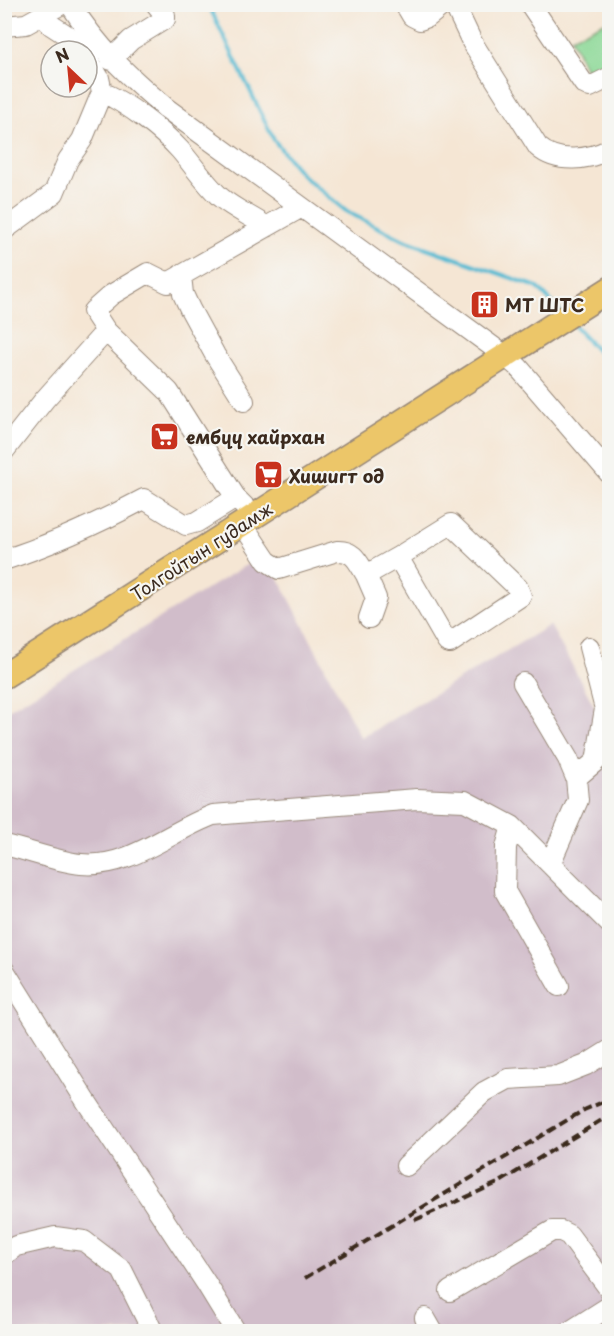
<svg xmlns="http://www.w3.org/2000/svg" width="614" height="1336" font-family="'Playpen Sans',sans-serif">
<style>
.industrial{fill:#d1bdca}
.green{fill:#8bd896;stroke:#63815a;stroke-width:1.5}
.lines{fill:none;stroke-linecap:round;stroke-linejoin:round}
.stream{stroke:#55bbd3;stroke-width:4}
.minor-casing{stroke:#988879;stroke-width:22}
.major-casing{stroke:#988879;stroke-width:27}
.minor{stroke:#fff;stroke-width:20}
.major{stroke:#ecc669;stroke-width:24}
.rail{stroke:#3b2a1e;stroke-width:4;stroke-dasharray:9 4.5;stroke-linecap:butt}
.labels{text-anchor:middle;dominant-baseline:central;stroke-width:4.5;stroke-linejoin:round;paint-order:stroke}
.poi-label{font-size:18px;font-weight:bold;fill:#3b2a1e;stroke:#f6f6f2;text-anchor:start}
.street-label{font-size:18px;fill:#3b2a1e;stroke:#f6f6f2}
</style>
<rect width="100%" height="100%" fill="#f6f6f2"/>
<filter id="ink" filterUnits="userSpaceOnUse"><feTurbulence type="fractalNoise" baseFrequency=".0167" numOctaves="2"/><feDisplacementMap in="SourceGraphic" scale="12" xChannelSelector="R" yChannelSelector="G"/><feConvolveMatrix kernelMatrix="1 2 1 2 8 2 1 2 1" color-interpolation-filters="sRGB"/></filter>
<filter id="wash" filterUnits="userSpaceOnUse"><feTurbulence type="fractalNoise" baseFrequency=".008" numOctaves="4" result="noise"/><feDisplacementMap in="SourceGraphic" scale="24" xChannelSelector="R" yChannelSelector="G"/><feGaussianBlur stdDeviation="1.35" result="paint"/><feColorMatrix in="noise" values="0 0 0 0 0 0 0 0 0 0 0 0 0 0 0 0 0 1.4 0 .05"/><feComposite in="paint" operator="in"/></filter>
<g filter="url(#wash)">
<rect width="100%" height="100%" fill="#f5e6d4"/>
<path class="industrial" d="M266,553l95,185 189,-113 59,108v598l-604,1v-620z"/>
<path class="green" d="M609,20v51l-18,9 -20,-42z"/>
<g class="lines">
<path class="stream" d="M208,4l66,136 26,33 47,39 57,28 133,47 23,24
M571,323l39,41"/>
</g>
</g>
<g filter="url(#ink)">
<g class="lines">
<defs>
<path id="minor" d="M70,4c28,44 57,71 96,104l338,247 14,12 92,107
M405,4l7,12 8,4 8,-3 16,-13
M454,4l18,38 66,105c19,17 51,13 72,2
M530,4l54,80 6,3 20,-10
M42,15l9,10 17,11 14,15
M4,26l22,-2 36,-20
M111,60l20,-20 34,-21v-4l-9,-11
M102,92c25,11 60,38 78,58 13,15 25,33 40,47 14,12 31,19 47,30
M4,230l50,-37 14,-33 14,-20 20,-48 -3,-14 -12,-20
M181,275l2,19 7,15 25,46 29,46
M4,451l41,-52 61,-68
M255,517l-19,-19 -67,-106 -63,-61 -13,-20 18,-16 37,-22 20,10 132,-75
M243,525l24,36 12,8 58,-18c17,-1 21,11 29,24l32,-18 49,85 3,1 71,-47 -3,-8 -67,-64 -53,33
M4,560c49,-16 95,-37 140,-61l42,26 11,-3 39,-24
M366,575l10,23 -7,20
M523,683l45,76 8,19 2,22 -28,64
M576,778l20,-17 9,-52 -16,-62
M512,826l-6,21 -1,44 54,95
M4,845c23,5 55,17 77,19 48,5 89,-33 132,-49l204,-16 48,2 47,25 98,98
M4,970l82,131 120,182 30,49
M406,1166l78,-74 24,-13 50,-3 28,-11 24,-15
M4,1255l12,-9 39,-9 29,4 38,29 31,62
M450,1291l102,-60h9l8,4 41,55
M425,1318l8,14
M569,1332l41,-26"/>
<path id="major" d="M4,676l606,-387"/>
</defs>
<use href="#minor" class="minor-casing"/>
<use href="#major" class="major-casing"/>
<use href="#minor" class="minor"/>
<use href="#major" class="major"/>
<path class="rail" d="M415,1220l85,-38 110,-67
M305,1278l279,-168 26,-11"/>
</g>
</g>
<defs>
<symbol id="building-square" viewBox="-11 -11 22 22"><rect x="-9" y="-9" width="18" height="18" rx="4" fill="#c8321e" stroke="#f6f6f2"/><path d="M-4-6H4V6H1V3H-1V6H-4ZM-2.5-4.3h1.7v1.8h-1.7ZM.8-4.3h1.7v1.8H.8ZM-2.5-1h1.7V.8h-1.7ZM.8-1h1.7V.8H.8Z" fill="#fff"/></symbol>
<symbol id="supermarket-square" viewBox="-11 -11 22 22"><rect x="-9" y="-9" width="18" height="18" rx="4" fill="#c8321e" stroke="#f6f6f2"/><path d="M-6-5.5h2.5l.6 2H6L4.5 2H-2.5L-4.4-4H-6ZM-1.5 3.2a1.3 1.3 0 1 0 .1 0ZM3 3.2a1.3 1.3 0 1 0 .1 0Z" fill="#fff"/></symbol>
</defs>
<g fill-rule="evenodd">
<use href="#building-square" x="468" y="288" width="33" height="33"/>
<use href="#supermarket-square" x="148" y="420" width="33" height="33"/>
<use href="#supermarket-square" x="252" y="458" width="33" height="33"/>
</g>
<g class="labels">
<g class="poi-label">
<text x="505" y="304">MТ ШТС</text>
<text x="186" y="436">ембүү хайрхан</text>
<text x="289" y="475">Хишигт од</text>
</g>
<g class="street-label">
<text transform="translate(201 551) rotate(-33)">Толгойтын гудамж</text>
</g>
</g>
<rect width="614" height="1336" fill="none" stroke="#f6f6f2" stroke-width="24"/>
<g transform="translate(69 69) rotate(334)"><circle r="28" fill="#f6f6f2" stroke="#aba49d" stroke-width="1.5"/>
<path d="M0-4.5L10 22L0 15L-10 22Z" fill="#c8321e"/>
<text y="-9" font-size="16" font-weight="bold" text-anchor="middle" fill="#3b2a1e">N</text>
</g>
</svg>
